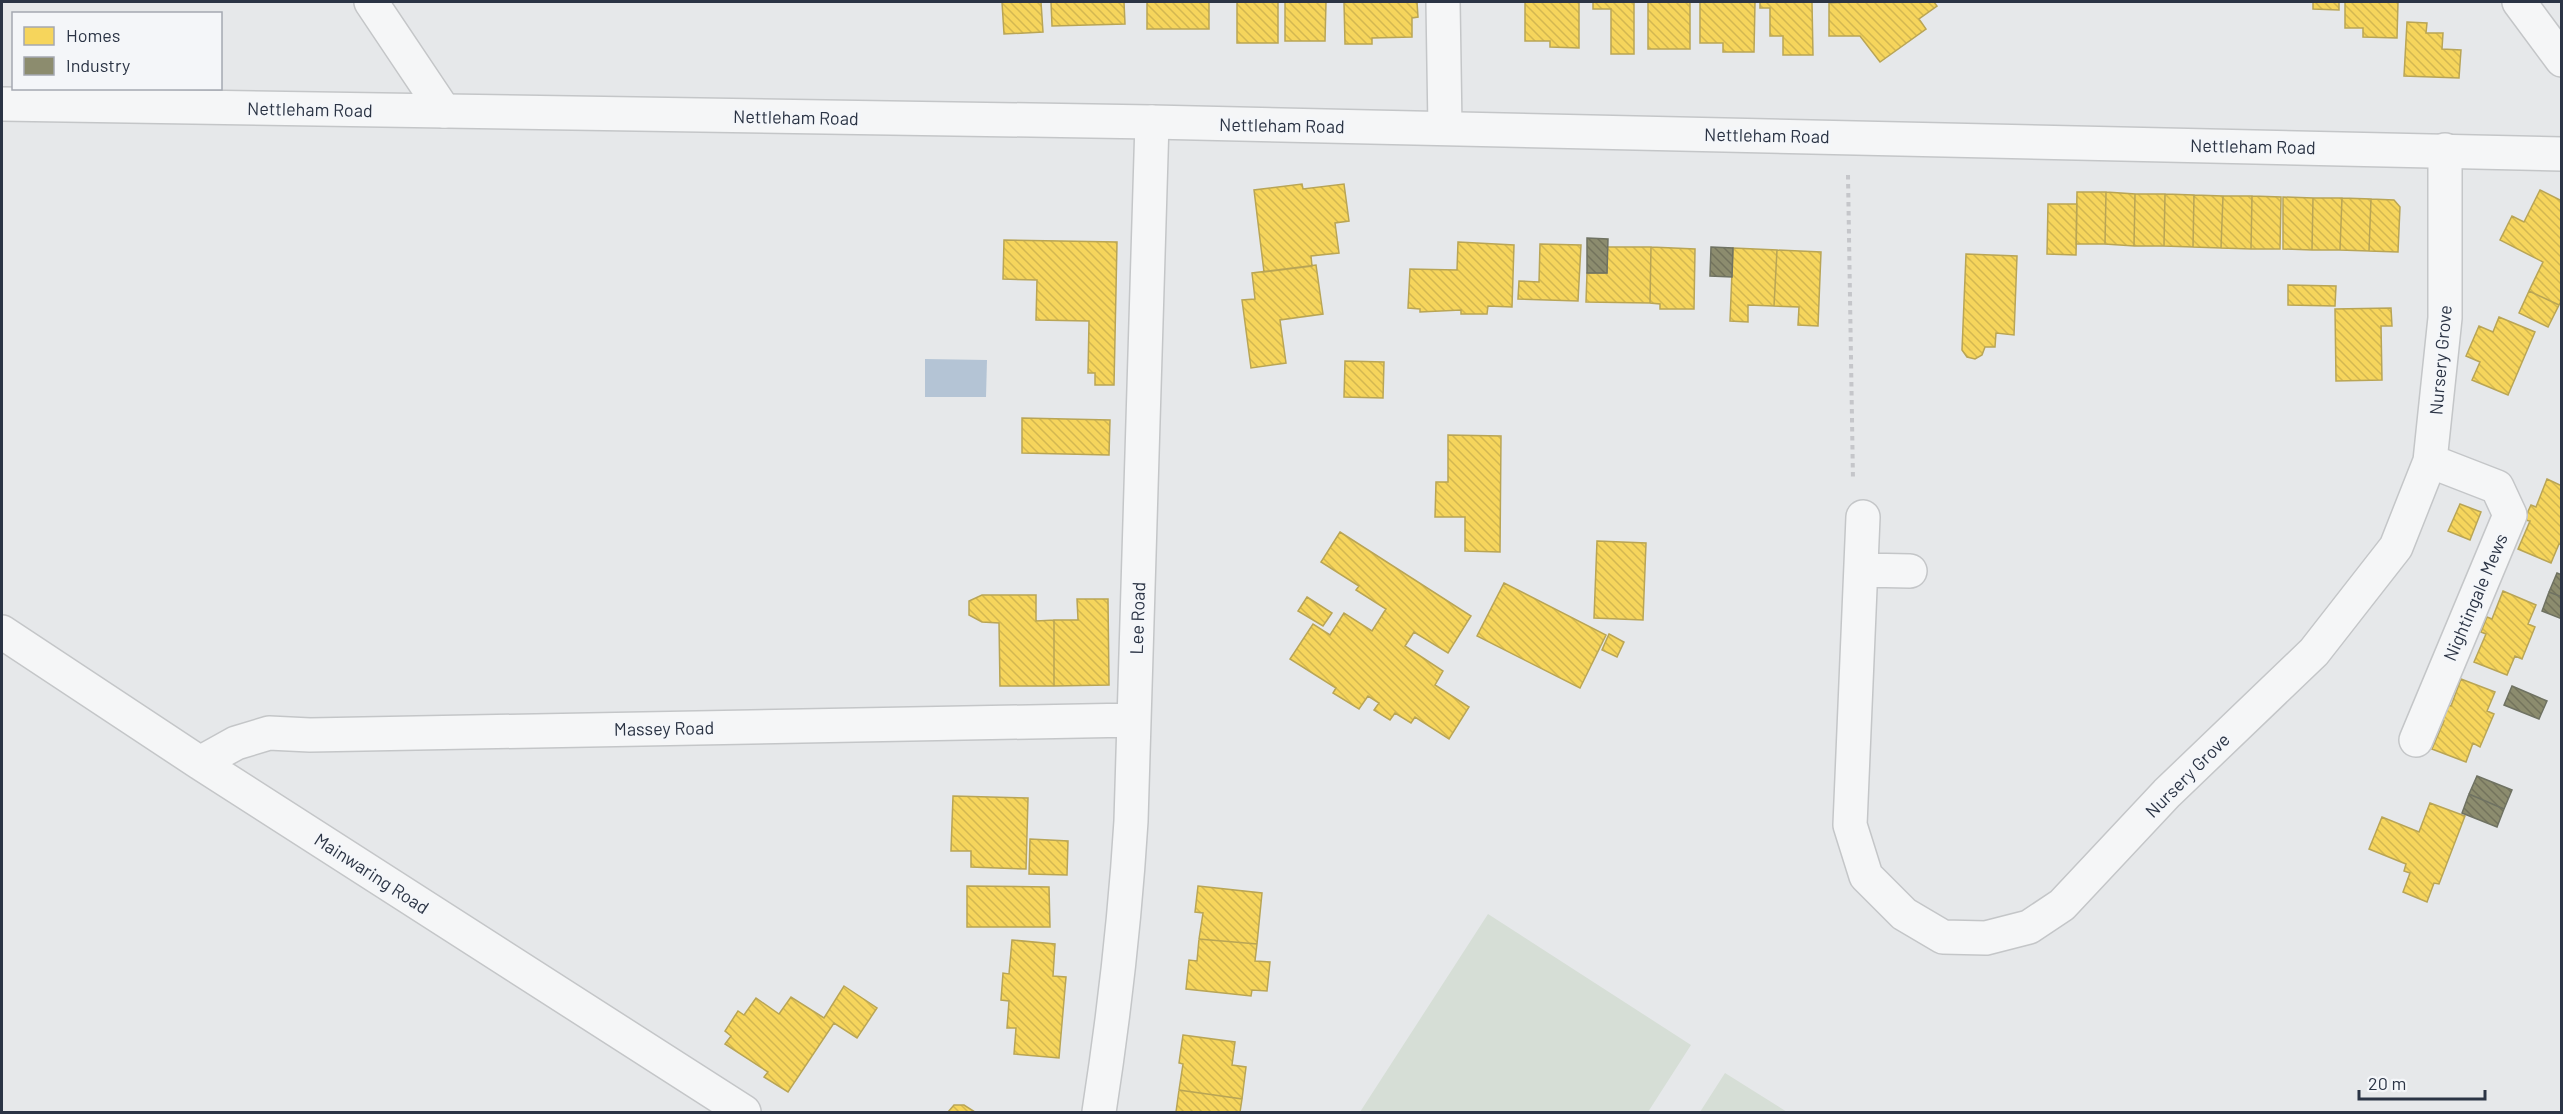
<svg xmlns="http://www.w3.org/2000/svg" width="2563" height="1114" font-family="Barlow,sans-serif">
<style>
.green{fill:#d6ded6}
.water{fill:#b4c4d5}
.homes{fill:url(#homes-back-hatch);stroke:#b9a555;stroke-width:1.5}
.industry{fill:url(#industry-back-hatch);stroke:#6f7262;stroke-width:1.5}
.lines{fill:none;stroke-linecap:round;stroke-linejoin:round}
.minor-casing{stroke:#c4c6c8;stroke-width:36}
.tertiary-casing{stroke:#c4c6c8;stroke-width:36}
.path{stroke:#c5c6ca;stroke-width:4;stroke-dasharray:4.5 4.5;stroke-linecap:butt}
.minor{stroke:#f5f6f7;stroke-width:33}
.tertiary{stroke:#f5f6f7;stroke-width:33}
.labels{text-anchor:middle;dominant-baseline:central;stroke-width:6;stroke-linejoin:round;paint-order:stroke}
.street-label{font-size:18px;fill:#2b3445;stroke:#f4f6f9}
</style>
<defs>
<pattern id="homes-back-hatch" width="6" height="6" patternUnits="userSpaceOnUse" patternTransform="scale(1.5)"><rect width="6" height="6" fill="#f6d55c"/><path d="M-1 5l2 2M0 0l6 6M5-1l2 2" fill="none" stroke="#d3b751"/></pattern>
<pattern id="industry-back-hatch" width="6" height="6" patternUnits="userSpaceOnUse" patternTransform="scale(1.5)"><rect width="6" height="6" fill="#8c8c6e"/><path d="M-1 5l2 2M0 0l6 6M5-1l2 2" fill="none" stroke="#73735c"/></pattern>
</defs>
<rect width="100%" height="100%" fill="#e6e8ea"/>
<path class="green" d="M1488,914l203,131 -43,67h-288z
M1725,1073l62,39h-87z"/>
<path class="water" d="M925,359l62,1 -1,37h-61z"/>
<path class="homes" d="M1002,2h39l2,30 -39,2z
M1051,2h73l1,22 -73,2z
M1147,2h62v27h-62z
M1237,2h41v41h-41z
M1285,2h41l-1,39h-40z
M1344,2h73l1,15 -6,1v19l-40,1v6h-27z
M1525,2h54v46l-29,-1v-6h-25z
M1593,2h41v52h-23v-45h-18z
M1648,2h42v47h-42z
M1700,2h55l-1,50h-31v-9h-23z
M1760,2h52l1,53h-30v-19h-13v-28h-10z
M1847,2h87l3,4 -18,13 7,10 -46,33 -20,-26h-31v-33z
M2313,2h26v8l-26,-1z
M2345,2h53l-1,36 -34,-1v-9h-18z
M2407,22l20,1 -1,10h17l-1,16 19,1 -2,28 -55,-2z
M1302,184l1,5 41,-5 5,37 -14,2 4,30 -28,3 1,10 -48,6 -10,-82z
M2540,190l22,11v99l-3,5 -30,-14 14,-29 -43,-22 12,-24 12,6z
M2077,192h29l-1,52h-29z
M2106,192l29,2 -1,52 -29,-2z
M2135,194h30l-1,52h-30z
M2165,194l29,1 -1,52 -29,-1z
M2194,195l29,1 -2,52 -28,-1z
M2223,196h29l-1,53 -30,-1z
M2252,196l29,1 -1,52h-29z
M2283,197l30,1 -1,52 -29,-1z
M2313,198h29l-2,52h-28z
M2342,198l29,1 -2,52 -29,-1z
M2371,199l23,1 6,7 -2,45 -29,-1z
M2048,204h29l-1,51 -29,-1z
M1004,240l113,2 -3,143h-19v-12h-7l1,-52 -53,-1 1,-40 -34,-1z
M1458,242l56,3 -2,62 -24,-1 -1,8h-26v-4l-41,2v-3l-12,-1 2,-39 47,1z
M1540,244l41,1 -3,56 -60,-2 1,-18 20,1z
M1607,247h44l-1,56 -64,-1 1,-29h20z
M1651,247l44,2 -1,60h-34v-5l-10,-1z
M1733,248l44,2 -3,56 -26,-1v17l-18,-1z
M1777,250l44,2 -3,74 -20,-1 1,-18 -25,-1z
M1966,254l51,2 -3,79 -18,-2 -1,14h-10l-3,8 -7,4 -8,-2 -5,-7z
M1316,265l7,49 -43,6 6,43 -35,5 -9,-68 13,-1 -3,-26z
M2288,285l48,1 -1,20 -47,-1z
M2529,291l30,14 -11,22 -29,-14z
M2391,308l1,18h-11l1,54 -46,1 -1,-72z
M2499,317l36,15 -27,63 -36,-15 8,-18 -14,-6 13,-30 14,6z
M1345,361l39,1 -1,36 -39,-1z
M1022,418l88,2 -1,35 -87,-2z
M1448,435l53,1 -1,116 -35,-1v-34h-30l1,-35h12z
M2547,479l15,7v59l-3,-1 -8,19 -33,-14 12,-28 -6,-1 7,-15 5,2z
M2460,504l21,8 -11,28 -22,-9z
M1340,532l131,84 -23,37 -34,-21 -9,14 38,25 -8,14 34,22 -20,32 -34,-22 -4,6 -16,-10 -5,7 -16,-10 5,-7 -11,-7 -9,13 -26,-16 3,-5 -46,-29 23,-35 17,11 14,-22 28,18 14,-22 -30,-19 3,-4 -38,-24z
M1597,541l49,2 -3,77 -49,-2z
M1504,583l102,52 -26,53 -103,-52z
M2503,591l33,14 -8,19 7,3 -13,32 -7,-3 -8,19 -33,-13 12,-28 -5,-2 6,-15 5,2z
M982,595h54v26l18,-1v66h-54l-1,-63 -17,-1 -13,-7v-14z
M1307,597l25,16 -9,13 -25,-15z
M1077,599h31l1,86 -55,1v-66h24z
M1609,634l15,8 -7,15 -15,-7z
M2461,679l34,13 -8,19 7,3 -14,33 -7,-4 -7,19 -34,-13 12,-28 -5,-2 6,-15 6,2z
M953,796l75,2 -2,71 -55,-2v-16h-20z
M2430,803l35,13 -26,68 -5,-1 -7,19 -24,-10 7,-19 -6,-2 2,-7 -37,-15 13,-32 37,15z
M1030,839l38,2 -1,34 -38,-1z
M967,886l82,1 1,40h-83z
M1198,886l64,7 -5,51 -58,-5 4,-26 -8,-1z
M1199,939l58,5 -2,17 15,1 -3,29 -15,-1 -1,6 -65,-7 3,-29 8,1z
M1012,940l43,4 -2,32 13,1 -7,81 -45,-4 2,-26h-9l2,-27 -8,-1 2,-27 6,1z
M844,986l33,22 -20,30 -23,-15 -46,69 -24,-15 4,-5 -43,-28 6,-8 -6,-5 13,-20 6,4 12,-17 23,16 12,-17 33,21z
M1183,1035l52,7 -3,23 14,2 -4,32 -63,-9 4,-26 -4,-1z
M1179,1090l63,9 -2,13h-64z
M954,1105h10l11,7h-27z"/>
<path class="industry" d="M1587,238l21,1 -1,34h-20z
M1711,247l22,1 -1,29 -22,-1z
M2557,573l5,2v22l-13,-5z
M2549,592l13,5v22l-20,-8z
M2512,686l35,15 -8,18 -35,-14z
M2477,776l35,14 -8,19 -35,-15z
M2469,794l35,15 -7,18 -35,-14z"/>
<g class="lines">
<defs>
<path id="minor" d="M371,2l73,109
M1443,2l2,126
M2519,2l43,58
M1863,517l-13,308 16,51 38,38 39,23 43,1 43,-11 33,-22 105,-112 147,-141 82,-105 34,-86 15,-143v-168
M1862,570l48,1
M2,632l198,131 544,349
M2416,740l94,-225 -13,-28 -67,-26
M200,763l36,-20 33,-10 41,2 824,-15
M1099,1112c15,-97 26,-193 32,-291l21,-699"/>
<path id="tertiary" d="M2,104l1150,18 1410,32"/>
</defs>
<use href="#minor" class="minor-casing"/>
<use href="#tertiary" class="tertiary-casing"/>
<path class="path" d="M1848,175l5,305"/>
<use href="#minor" class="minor"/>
<use href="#tertiary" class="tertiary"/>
</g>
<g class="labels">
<g class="street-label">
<text transform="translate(310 109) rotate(1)">Nettleham Road</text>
<text transform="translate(796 117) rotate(1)">Nettleham Road</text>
<text transform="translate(1282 125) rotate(1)">Nettleham Road</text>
<text transform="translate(1767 135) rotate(1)">Nettleham Road</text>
<text transform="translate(2253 146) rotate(1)">Nettleham Road</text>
<text transform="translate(2440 360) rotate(-85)">Nursery Grove</text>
<text transform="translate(2475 597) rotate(-67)">Nightingale Mews</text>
<text transform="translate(1137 618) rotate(-88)">Lee Road</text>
<text transform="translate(664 728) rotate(-1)">Massey Road</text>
<text transform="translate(2187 775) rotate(-45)">Nursery Grove</text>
<text transform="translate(372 873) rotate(33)">Mainwaring Road</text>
</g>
</g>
<rect width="2563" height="1114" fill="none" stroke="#2b3445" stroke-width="6"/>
<rect x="12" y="12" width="210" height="78" fill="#f4f6f9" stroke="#a4a8b1" stroke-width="1.5"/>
<rect x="24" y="27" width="30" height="18" fill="#f6d55c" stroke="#a4a8b1" stroke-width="1.5"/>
<text x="66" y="42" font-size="18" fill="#2b3445">Homes</text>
<rect x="24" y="57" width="30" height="18" fill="#8c8c6e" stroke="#a4a8b1" stroke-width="1.5"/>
<text x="66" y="72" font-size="18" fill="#2b3445">Industry</text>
<path d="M2359 1090v9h126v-9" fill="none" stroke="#2b3445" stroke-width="3"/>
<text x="2368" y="1090" font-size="18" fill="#2b3445" stroke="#f4f6f9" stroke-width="4.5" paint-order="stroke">20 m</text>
</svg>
